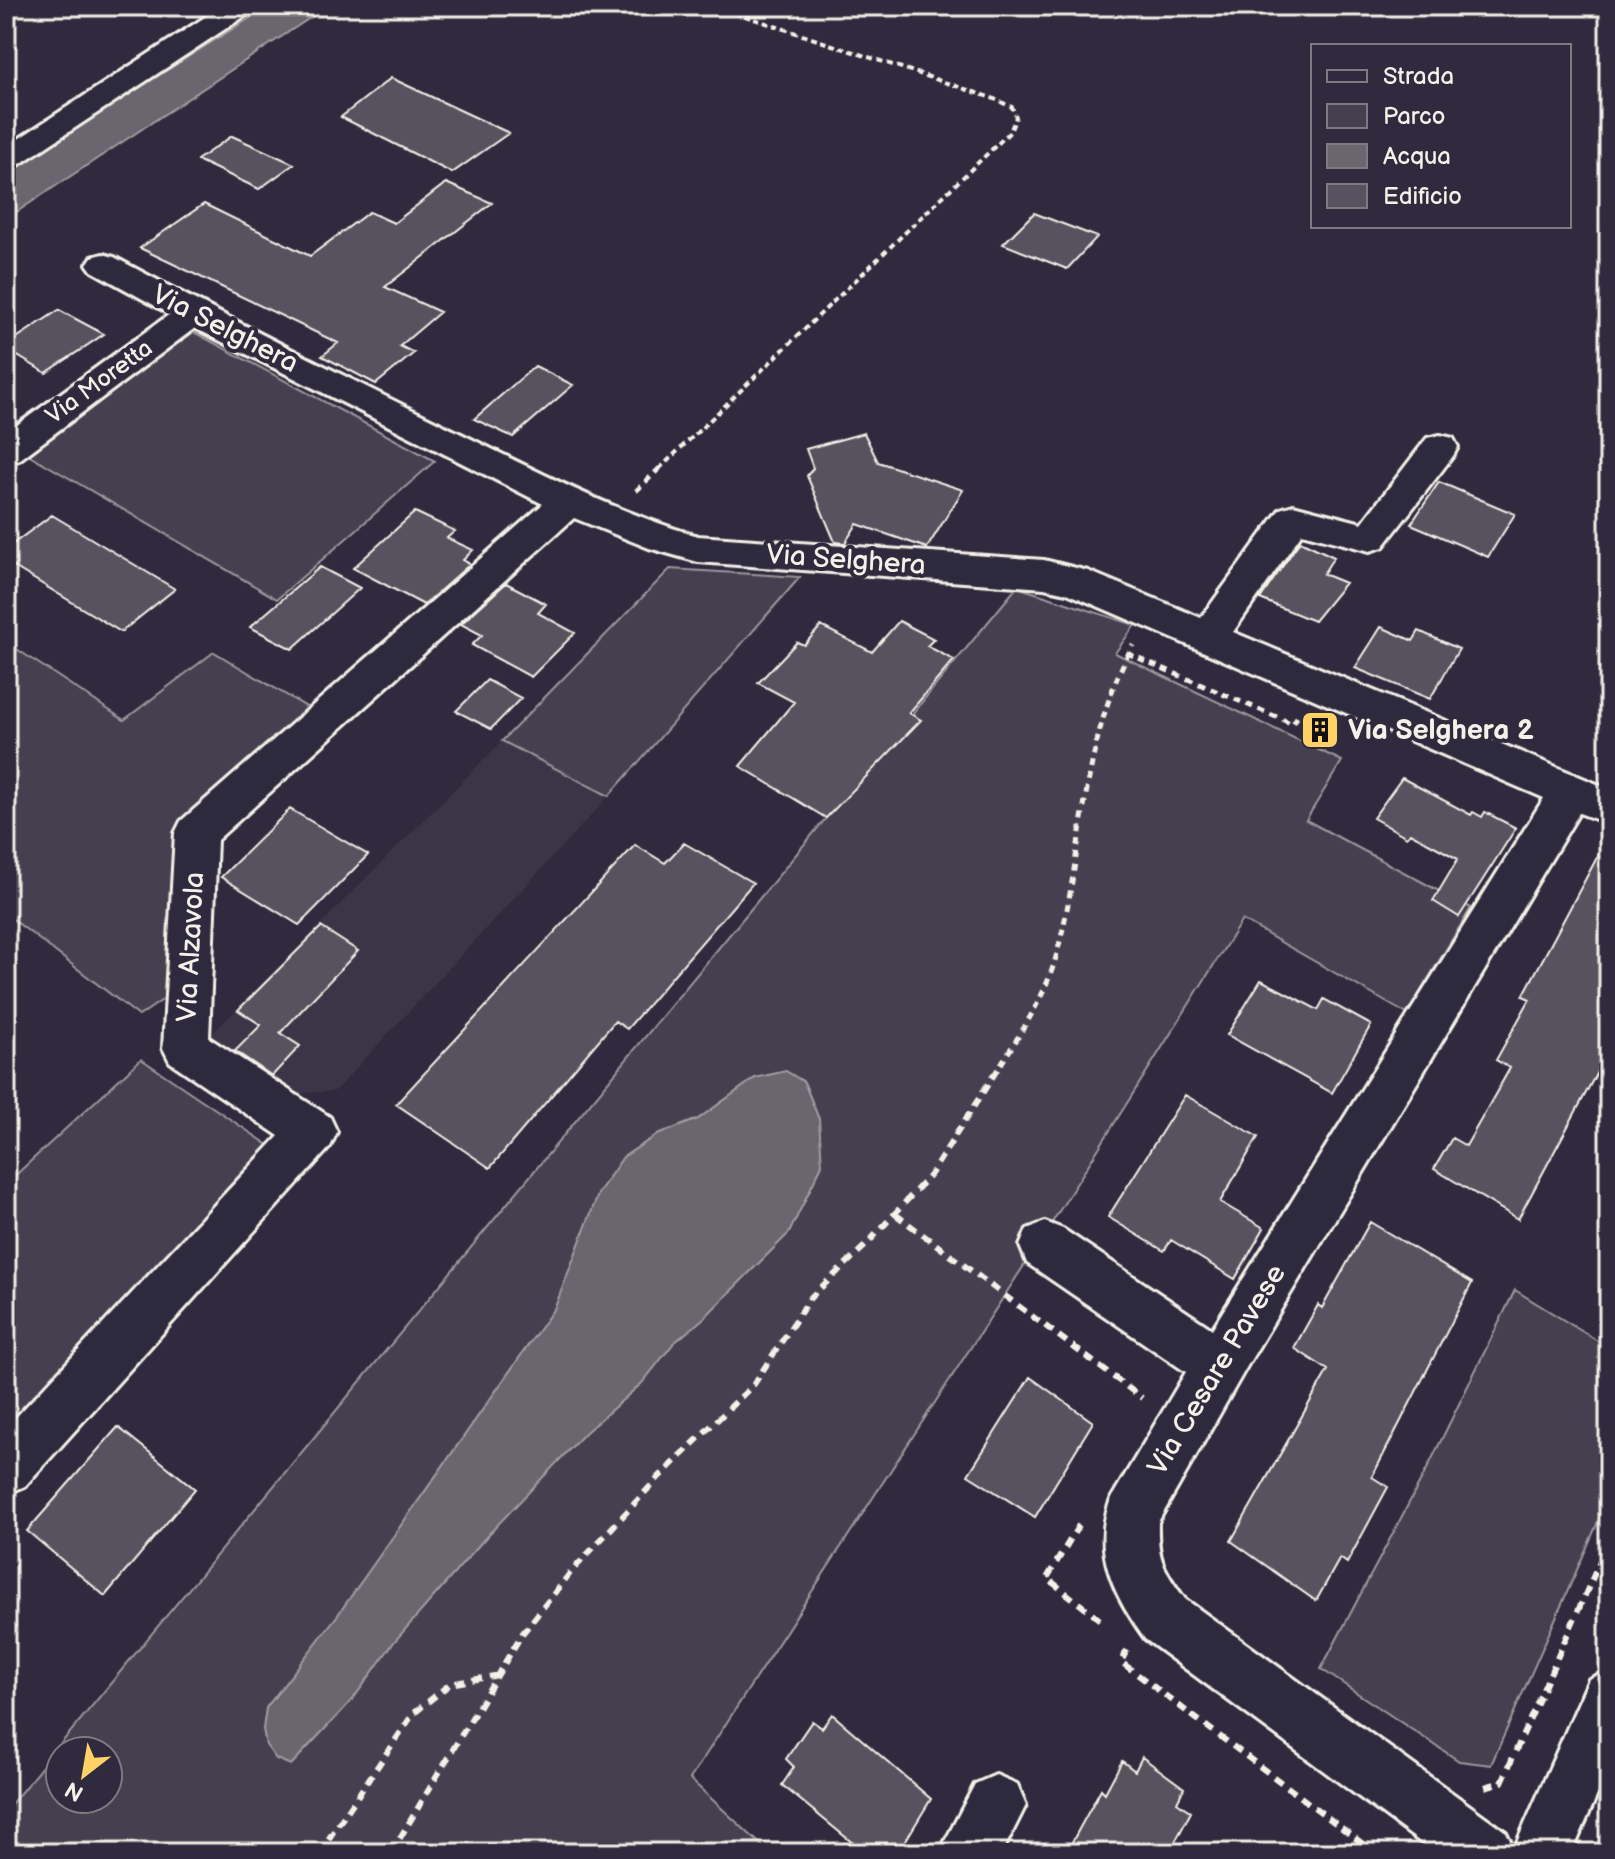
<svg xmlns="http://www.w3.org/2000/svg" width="1615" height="1859" font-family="'Balsamiq Sans',sans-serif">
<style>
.built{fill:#3b3647}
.green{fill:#454050;stroke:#9c989c;stroke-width:2;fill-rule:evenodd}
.water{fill:#6a6670;stroke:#a19ea0;stroke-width:2}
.building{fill:#56525f;stroke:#f4f1e8;stroke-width:2}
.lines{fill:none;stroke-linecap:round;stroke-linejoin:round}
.minor-casing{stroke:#f4f1e8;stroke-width:6}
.path-far2{stroke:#f4f1e8;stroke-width:4;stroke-dasharray:6 4;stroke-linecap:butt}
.path-far1{stroke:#f4f1e8;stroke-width:5;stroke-dasharray:7 6;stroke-linecap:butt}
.path{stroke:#f4f1e8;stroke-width:6;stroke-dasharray:10 7;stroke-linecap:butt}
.minor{fill:#2f2a3d;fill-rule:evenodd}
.labels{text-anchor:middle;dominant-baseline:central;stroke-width:8;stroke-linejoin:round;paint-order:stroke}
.far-street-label{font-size:24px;fill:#f4f1e8;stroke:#2f2a3d}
.street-label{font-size:28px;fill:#f4f1e8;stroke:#2f2a3d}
.poi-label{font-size:28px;font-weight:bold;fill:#f4f1e8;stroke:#2f2a3d;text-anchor:start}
</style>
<rect width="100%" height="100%" fill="#2f2a3d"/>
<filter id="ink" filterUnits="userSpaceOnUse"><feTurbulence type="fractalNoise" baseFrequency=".0125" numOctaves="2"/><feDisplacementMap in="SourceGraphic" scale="16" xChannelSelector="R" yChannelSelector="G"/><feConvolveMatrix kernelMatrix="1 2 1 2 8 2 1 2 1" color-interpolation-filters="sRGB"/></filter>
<g filter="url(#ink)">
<path class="built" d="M502,741l107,55 -274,295 -45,3 -87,-51z"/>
<path class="green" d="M190,330l245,131 -158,138 -251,-146z
M670,569l130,8 -191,219 -107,-55z
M1017,587l118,38 -20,28 227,108 -36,59 165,88 -64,106 -165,-94 -189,301 -363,558 80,74h-764v-43zM60,1751h48v48h-48z
M6,642l118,78 90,-68 99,59 -135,124 -7,159 -32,22 -133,-102z
M141,1059l129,87 -256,288 -8,-7v-243z
M1515,1290l94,58v149l-118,268 -32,-4 -138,-92 107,-202z"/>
<path class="water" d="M269,6h59l-322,213v-48z
M786,1071l18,11 15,37 3,46 -33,68 -85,85 -30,25 -32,40 -56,49 -99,104 -93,106 -41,57 -62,66 -15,-6 -10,-14 -3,-16 3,-21 71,-92 218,-309 44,-115 24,-35 34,-22 41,-16 57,-41z"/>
<path class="building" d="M391,78l118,55 -57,40 -111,-56z
M232,136l62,28 -35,25 -62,-29z
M446,183l46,20 -107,84 55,25 -40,34 14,7 -38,31 -54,-28 16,-13 -198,-95 64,-44 106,52 59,-44 25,11z
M1034,213l63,24 -30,32 -64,-25z
M59,310l45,24 -58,39 -40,-24v-4z
M535,366l38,19 -60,52 -39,-18z
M864,433l14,29 85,28 -36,58 -70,-24 -12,19 -10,-1 -28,-66 6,-8 -7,-19z
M1439,482l76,32 -27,43 -77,-33z
M415,512l40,19 -8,7 26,12 -10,10 7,4 -46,41 -71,-37z
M52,515l123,74 -54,43 -115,-70v-13z
M1300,541l34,16 -11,17 22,9 -31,38 -54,-22z
M320,567l40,21 -68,61 -42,-22z
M506,583l40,21 -8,9 37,20 -44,44 -59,-32 10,-10 -21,-11z
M899,621l35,18 -7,7 27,14 -45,53 12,7 -95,98 -86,-52 54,-64 -36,-19 39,-41 7,3 17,-19 51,26z
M1381,627l32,14 6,-10 40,18 -29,50 -75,-31z
M487,680l34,18 -30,31 -35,-18z
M1402,778l69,37 2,-3 9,5 3,-5 31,16 -57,89 -26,-16 25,-42 -48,-26 -3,4 -34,-19z
M290,809l78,46 -69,70 -78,-48z
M1609,835v215l-91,169 -84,-50 18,-31 14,8 44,-78 -14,-8 34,-61 -7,-3z
M684,843l69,40 -126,146 -12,-8 -125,147 -94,-64 239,-259 30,18z
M321,927l37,24 -78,82 20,13 -28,30 -37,-25 26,-26 -23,-15z
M1261,980l57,30 6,-11 47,26 -39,68 -105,-58z
M1185,1095l73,42 -38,65 44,26 -29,51 -64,-39 -7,11 -56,-34z
M1370,1222l102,61 -100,194 16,10 -41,76 -7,-5 -24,43 -85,-60 97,-171 -34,-22 24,-43 4,3z
M1030,1377l63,45 -58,95 -67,-42z
M118,1427l77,62 -90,107 -78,-65z
M832,1714l99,85 -33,54h-33l-83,-68 12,-18 -8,-8 26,-38 10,7z
M1142,1757l42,31 -7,14 14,10 -22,41h-103l35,-64 4,4 17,-32 13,10z"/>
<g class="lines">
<defs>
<path id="minor" d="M222,6h33l-4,6 -234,154 -11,3v-22z
M103,254l11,3c106,57 214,111 321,164 86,42 171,88 263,115l346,24 44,11 113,47 79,-109 13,-4 69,18 65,-85 13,-3 13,3 5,9 -5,9 -70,91 -13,4 -68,-18 -69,99 376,157v35l-30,-11 -329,548 -92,161c-1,37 5,47 27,77l321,233 8,17 75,-170 20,-9v97l-37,86h-137l-290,-214c-31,-43 -55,-90 -33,-142l74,-125 -159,-109 -7,-17 7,-17 18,-7 18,7 149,100 332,-531 -477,-205 -23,-5 -346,-26 -49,-14 -75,-30 -357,322 -8,198 121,79 7,15 -7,15 -305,339 -19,8v-66l273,-292 -109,-74 -7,-14 12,-215 6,-12 362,-317 -348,-176 -176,132 -13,3v-30l164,-119 -78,-43 -5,-7 5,-7z
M996,1775l21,9 9,21 -24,48h-63l36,-69z"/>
</defs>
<use href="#minor" class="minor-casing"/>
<path class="path-far2" d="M137,6l28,10
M659,469l351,-337 6,-15 -4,-10 -20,-9 -277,-92"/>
<path class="path-far1" d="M636,491l25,-24
M1127,653l166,71 4,-7
M994,1075c24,-38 50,-75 62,-118 28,-102 25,-219 77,-312"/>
<path class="path" d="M895,1214l247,184
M1079,1525l-32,53 57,45
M1127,1650l-6,12 254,191
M1485,1787l17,-5 107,-241
M319,1853l94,-139 37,-30 49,-9
M391,1853l131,-219 49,-62 88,-95 95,-93 56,-86 56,-53 65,-71 64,-101
M1604,1853l5,-11"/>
<use href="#minor" class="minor"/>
</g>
</g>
<defs>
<symbol id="building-square" viewBox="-11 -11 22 22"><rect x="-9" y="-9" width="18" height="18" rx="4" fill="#ffd166" stroke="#2f2a3d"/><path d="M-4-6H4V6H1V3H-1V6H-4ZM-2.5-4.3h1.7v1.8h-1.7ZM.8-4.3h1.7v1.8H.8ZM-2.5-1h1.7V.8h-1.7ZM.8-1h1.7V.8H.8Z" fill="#111"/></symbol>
</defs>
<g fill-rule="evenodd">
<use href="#building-square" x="1298" y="708" width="44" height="44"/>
</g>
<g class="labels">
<g class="far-street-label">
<text transform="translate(99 382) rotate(-36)">Via Moretta</text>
</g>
<g class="street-label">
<text transform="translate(225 329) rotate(27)">Via Selghera</text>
<text transform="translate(846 560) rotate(4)">Via Selghera</text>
<text transform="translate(191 947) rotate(-87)">Via Alzavola</text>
<text transform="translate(1217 1370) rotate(-59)">Via Cesare Pavese</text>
</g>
<g class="poi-label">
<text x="1348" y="730">Via Selghera 2</text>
</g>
</g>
<rect width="1615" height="1859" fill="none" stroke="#2f2a3d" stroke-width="32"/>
<rect x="16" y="16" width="1583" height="1827" fill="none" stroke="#f4f1e8" stroke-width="3" filter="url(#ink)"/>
<rect x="1311" y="44" width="260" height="184" fill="#2f2a3d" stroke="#7e7a81" stroke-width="2"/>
<rect x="1327" y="70" width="40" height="12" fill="#2f2a3d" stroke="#7e7a81" stroke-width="2"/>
<text x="1383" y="84" font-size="24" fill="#f4f1e8">Strada</text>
<rect x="1327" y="104" width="40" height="24" fill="#454050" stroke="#7e7a81" stroke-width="2"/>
<text x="1383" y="124" font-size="24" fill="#f4f1e8">Parco</text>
<rect x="1327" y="144" width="40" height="24" fill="#6a6670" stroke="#7e7a81" stroke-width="2"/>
<text x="1383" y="164" font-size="24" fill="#f4f1e8">Acqua</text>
<rect x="1327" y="184" width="40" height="24" fill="#56525f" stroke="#7e7a81" stroke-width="2"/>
<text x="1383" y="204" font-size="24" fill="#f4f1e8">Edificio</text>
<g transform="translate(84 1775) rotate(211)"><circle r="38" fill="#2f2a3d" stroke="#7e7a81" stroke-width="2"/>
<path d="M0-6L14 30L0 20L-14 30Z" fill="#ffd166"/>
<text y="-12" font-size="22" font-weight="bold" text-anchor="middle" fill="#f4f1e8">N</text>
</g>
</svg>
